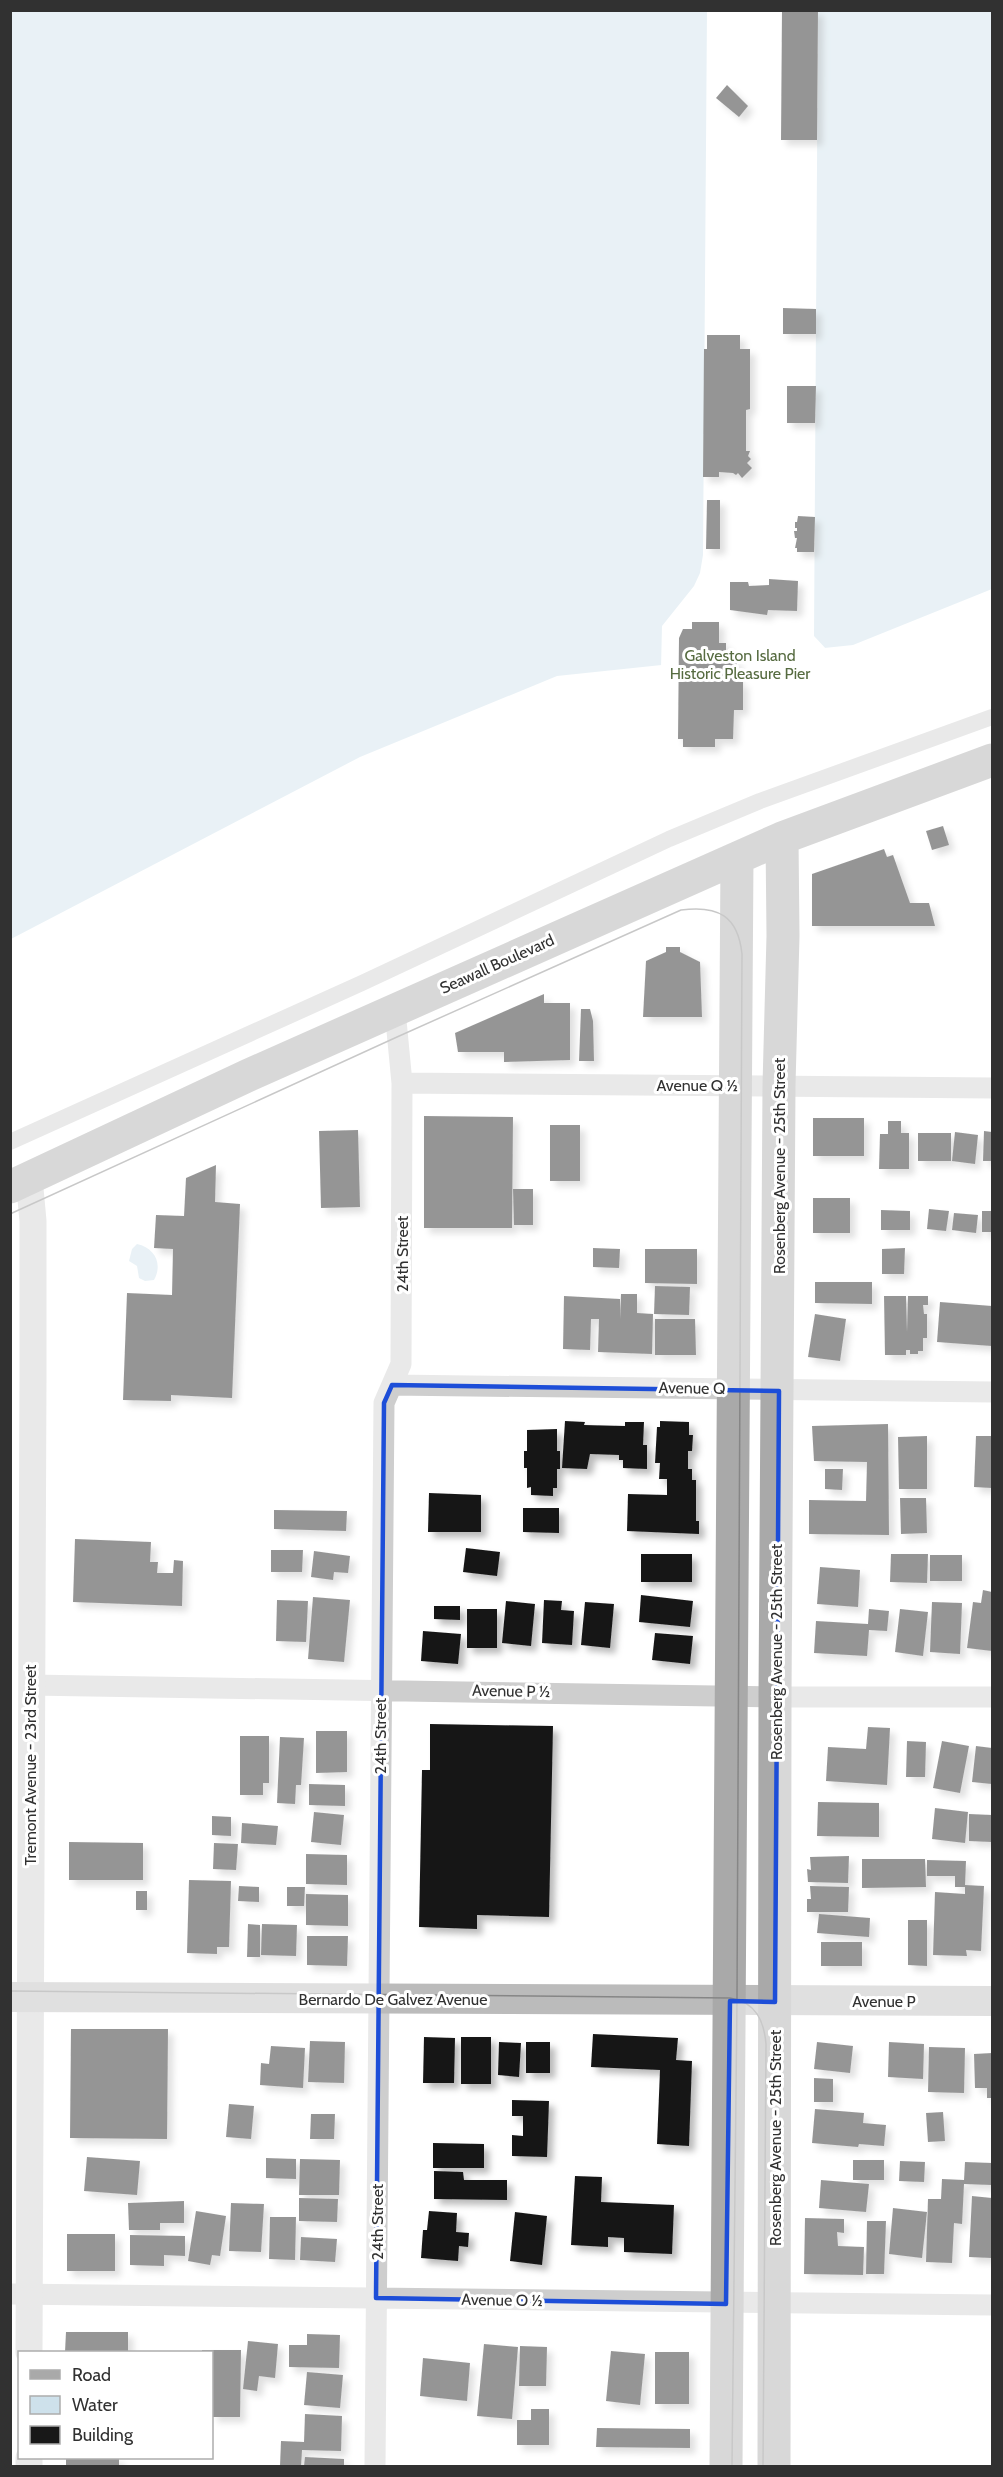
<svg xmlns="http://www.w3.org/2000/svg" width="1003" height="2477" font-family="Cabin,sans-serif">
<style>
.water{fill:#cee1eb}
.pier{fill:#fff}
.building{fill:#181818;filter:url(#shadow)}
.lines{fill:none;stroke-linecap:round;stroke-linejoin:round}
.pedestrian{stroke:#cecece;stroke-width:16}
.minor{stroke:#cecece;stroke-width:21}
.tertiary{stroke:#cecece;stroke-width:27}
.secondary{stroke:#bbb;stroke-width:30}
.primary{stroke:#a9a9a9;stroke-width:33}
.tram{stroke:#868686;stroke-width:1.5}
.marked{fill:none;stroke:#1d4ed8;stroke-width:4.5;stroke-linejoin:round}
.labels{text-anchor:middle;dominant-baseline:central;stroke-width:6;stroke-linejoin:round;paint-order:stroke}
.park-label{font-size:16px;fill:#566b40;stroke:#fff}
.street-label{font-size:16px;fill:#313131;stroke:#fff}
</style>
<defs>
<filter id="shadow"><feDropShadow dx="5.5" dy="5.5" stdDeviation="3" flood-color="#0004"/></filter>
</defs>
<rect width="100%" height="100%" fill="#fff"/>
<path class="water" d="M11,11h981v578l-139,56 -296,31 -197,81 -349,182z
M137,1244c18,4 26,20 17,36l-9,1 -6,-3 -2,-12 -8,-5 3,-12z"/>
<path class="pier" d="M707,11h111l-4,625 14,15 -167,17 1,-42 32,-40 6,-13 3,-18z"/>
<path class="building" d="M782,10h36l-1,130h-36z
M727,85l21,21 -9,11 -23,-19z
M783,308l33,1v25h-33z
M707,335h33v14h10v60l-4,1v41h4l-2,5 3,3 -4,4 5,5 -10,10 -4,-5 -2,2 -3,-2 -14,-1v5h-16l1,-128h3z
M787,386h29l-1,37h-28z
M707,500h13v49h-14z
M798,516l17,1 -1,35h-17v-4h-2l2,-10h-2l-1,-7h3v-3h-2v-6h2z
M769,579l29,2 -1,30 -29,-1 -1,5 -37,-5v-28h18l1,4 20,-1z
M692,622h27v21h7v17h11v22h6v28h-9l-1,29h-18v8h-32v-8h-5l1,-101 4,-9h9z
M943,826l6,19 -17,5 -6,-19z
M884,849l3,8 6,-2 17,48h19l6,23h-123v-52z
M666,947h14v5l20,10 2,55h-59l3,-56 20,-9z
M544,994v9h26v57l-66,2v-10h-46l-3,-19z
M581,1009h9l3,12 1,40h-15z
M424,1116l89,1 -1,111h-88z
M813,1118h51v38h-51z
M888,1121h13v12h8v36h-30l1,-35h8z
M550,1125h30v56h-30z
M358,1130l2,77 -39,1 -2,-77z
M984,1131l8,1v29h-9z
M955,1132l23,3 -3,29 -23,-3z
M918,1133h33v28h-33z
M216,1165l-1,37 25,2 -8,194 -61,-3v6l-48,-1 4,-107 45,2 1,-46 -19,-1 2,-33 28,1 2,-38z
M513,1189h20v36h-19z
M813,1198h37v35h-37z
M929,1209l20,2 -3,20 -19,-2z
M881,1210l29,1v19h-29z
M982,1211h10v21h-10z
M954,1213l24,2 -2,18 -24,-3z
M593,1248l27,1 -1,19 -26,-1z
M905,1248l-1,26h-22v-25z
M645,1249h52v35l-52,-1z
M815,1282h57v22l-57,-1z
M655,1286l35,1 -1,28 -35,-1z
M621,1294h16v19l16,1 -1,40 -54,-2 1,-33h-8l-1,31 -27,-1 1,-53 56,3v20z
M884,1296h22l1,36 1,-36h20v9h-5l1,9h3v24h-4v13h-5v3h-8v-4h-4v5h-21z
M940,1302l52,4v40l-55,-4z
M815,1314l31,5 -6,42 -32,-4z
M655,1319h40l1,36h-41z
M565,1421l20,1 -1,3 41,1v-4h19l-1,23h4v24l-24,-1v-8h-4v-5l-29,-1 -3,15 -25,-1z
M660,1421l29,1v13h4l-1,16h-4v18h4v11h4v41h3v13l-72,-3 1,-37 39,1v-16h-8l1,-16h-5l2,-36h3z
M888,1424l1,111 -80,-1v-34l57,1 1,-39 -53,-1 -2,-35z
M557,1429v22h3v18h-3v19h-4v8l-22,-1v-8l-4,1v-20h-3v-17h3v-21z
M927,1436v53h-28l-1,-52z
M976,1436h16v52l-18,-1z
M825,1469h18l-1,21 -17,-1z
M429,1493l52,2v37h-53z
M900,1498h26l1,35 -26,1z
M523,1508h36v25l-36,-1z
M274,1510l73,1 -1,20 -72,-2z
M75,1539l76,3 -1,20h8l-1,11h16l1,-13 9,1 -1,45 -109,-4z
M466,1548l34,4 -3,24 -34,-4z
M271,1550h32l-1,22h-31z
M314,1551l36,5 -2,17 -14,-1 -1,8 -22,-3z
M641,1554h51v28h-51z
M891,1554h37l-1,29 -37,-1z
M930,1555h32v26h-32z
M820,1567l40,3 -2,37 -41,-3z
M983,1590l9,2v59l-25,-3 6,-46 8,1z
M641,1595l52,6 -3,26 -51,-5z
M313,1597l37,3 -6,62 -36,-3z
M277,1600l31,1 -2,41 -30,-1z
M544,1600l18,1 -1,9 13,1 -2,34 -30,-2z
M506,1601l29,3 -4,42 -29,-3z
M585,1602l29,2 -4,44 -29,-3z
M932,1602l30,1 -2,51 -30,-2z
M434,1606h26v14l-26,-1z
M467,1609h30v39h-30z
M869,1609l20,2 -2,20 -18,-1 -2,26 -53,-3 2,-32 52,3z
M900,1609l28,3 -5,44 -28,-4z
M423,1631l38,3 -3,30 -37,-3z
M655,1633l38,3 -3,28 -38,-4z
M430,1724l123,2 -4,191 -72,-2v14l-58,-2 3,-157h8z
M868,1727l22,1 -3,57 -61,-4 2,-34 38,2z
M316,1731h31v41l-31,1z
M240,1736h29v47h-6v12h-23z
M280,1737l24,1 -3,47h-5l-1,19 -18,-1z
M907,1741l19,1 -1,35h-19z
M942,1741l27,5 -9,47 -27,-5z
M976,1746l16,2v36l-20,-2z
M309,1784l36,1v21l-36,-1z
M818,1802l61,1v34l-62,-1z
M935,1808l33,4 -3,31 -33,-4z
M314,1812l30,3 -3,30 -30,-3z
M969,1814l23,1v27l-23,-1z
M212,1816l19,1v19l-19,-1z
M242,1823l36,3 -2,19 -35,-2z
M69,1842l74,1v37h-74z
M214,1843l24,1 -2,26 -23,-1z
M306,1854l41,1v30l-41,-1z
M849,1856l-1,27 -40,-1 -1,-13 4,1 -1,-13z
M862,1859h63l1,28 -64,1z
M927,1860l39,1 -1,24 19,1 -3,65 -15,-1 1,6 -34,-1 2,-63 30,2v-7h-10v-11h-28z
M189,1880l42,1 -2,66h-12v7l-30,-1z
M239,1886l20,1v15l-21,-1z
M810,1886l39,1 -1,25h-41v-13h4z
M287,1887h18l-1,19h-17z
M136,1891h11v19h-11z
M306,1894l42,1v31l-42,-1z
M819,1914l51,4 -1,19 -52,-4z
M908,1920h19v46l-19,-1z
M248,1924l12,1v32h-13z
M262,1924l35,1 -1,31 -35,-1z
M307,1936h41l-1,30 -40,-1z
M821,1942h41v24h-41z
M71,2029h97l-1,110 -97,-1z
M593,2034l85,4 -2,22 16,1 -3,85 -32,-2 3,-74 -69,-3z
M424,2037l31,1 -1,45h-31z
M461,2037h30v47h-30z
M310,2041l35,1 -1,41 -36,-1z
M499,2042l22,1 -2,34 -21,-2z
M526,2042h24v31h-24z
M817,2042l36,4 -3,27 -36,-4z
M889,2042l35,2 -1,35 -35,-2z
M271,2046l34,2 -2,40 -43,-3 1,-22 8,1z
M929,2047l36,1 -1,45 -36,-1z
M992,2053v45h-5v-10h-12l-1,-34z
M814,2078l19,1v23h-19z
M512,2100l37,1 -2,56 -35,-1v-21l11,1v-20h-11z
M229,2104l25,2 -3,33 -25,-2z
M815,2109l49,4 -1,10 23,2 -2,21 -25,-2 -1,3 -46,-4z
M943,2112l2,29 -17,1 -2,-29z
M311,2114h24l-1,25h-24z
M433,2143l51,1v24h-51z
M87,2157l53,4 -3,34 -53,-4z
M266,2158l30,1v20l-30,-1z
M300,2159l40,1 -1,35h-40z
M853,2160h31v20h-31z
M900,2161l25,1 -1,20 -25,-1z
M965,2162l27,1v22l-28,-1 -2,40 -8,-1 -2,40 -26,-1 2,-63h13l1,-20 22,1z
M434,2171l29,1 1,8h43v20l-73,-1z
M575,2176l27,1 -1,25 73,3 -2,49 -48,-2v-14l-16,-1v10l-37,-2z
M821,2180l48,4 -3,28 -47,-4z
M972,2196l20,2v60l-23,-1z
M299,2198l39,1 -1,23 -38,-1z
M184,2201v22h-24v7h-31l-1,-27z
M231,2203l33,1 -3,48 -32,-1z
M893,2208l34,4 -5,46 -33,-4z
M196,2211l30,5 -6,40 -8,-1 -2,10 -22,-4z
M429,2211l28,2 -1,19 13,1 -1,14 -9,-1 -1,15 -37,-3 2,-28h4z
M515,2212l32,4 -5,49 -32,-4z
M270,2217h26l-1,43 -26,-1z
M805,2218l39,1v14l-7,-1 1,14 26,1 -1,28 -59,-1z
M867,2221h19l-2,53h-18z
M67,2234h48v37h-48z
M130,2235l55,1v20l-21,-1v11l-34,-1z
M301,2237l36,2 -2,23 -35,-2z
M66,2332h62v20h-63z
M307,2334l33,1 -1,33 -50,-1v-22h18z
M248,2341l30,3 -3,34 -16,-2 -2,15 -14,-2z
M484,2344l34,3 -6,72 -35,-3z
M520,2346l27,1 -1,39h-27z
M202,2350h39l-1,67h-28v-65h-10z
M611,2351l34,3 -5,51 -34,-4z
M655,2352h34v52h-34z
M423,2358l47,5 -3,38 -47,-5z
M307,2372l36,3 -3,33 -36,-3z
M531,2409h18v36h-32v-25h14z
M305,2414l37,2 -1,35 -39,-1 -1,16h-21l1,-25 23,1z
M597,2428l93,1v19l-94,-1z
M305,2457l39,2v7h-40z
M66,2458h53v8h-53z"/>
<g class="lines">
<path class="pedestrian" d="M10,1142l352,-159 307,-144 91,-38 232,-84"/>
<path class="minor" d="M402,1083l590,5
M392,1385l600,7
M30,1685l745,12h217
M10,2294l982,11
M375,2466l9,-1063 17,-39 1,-281 -7,-73"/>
<path class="tertiary" d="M29,1178l4,43v156l-4,975
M29,2466v-8"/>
<path class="secondary" d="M10,1997l982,4"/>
<path class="primary" d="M10,1187l239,-112 533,-237 210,-78
M726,2466l11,-1608
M774,2466l1,-769 4,-612 4,-149 -1,-98"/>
<path class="tram" d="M10,1214l387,-177 284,-127c37,-5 57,6 61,44l-5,1045 -5,467
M10,1991l720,7c26,4 34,23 36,46l-3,422"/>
</g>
<path d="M0 0H1003V2477H0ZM392,1385l387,6 -4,611 -45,-1 -4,303 -350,-6 8,-895z" fill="#fff" fill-opacity=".55" fill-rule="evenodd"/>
<path class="marked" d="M392,1385l387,6 -4,611 -45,-1 -4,303 -350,-6 8,-895z"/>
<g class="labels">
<g class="park-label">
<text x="740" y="655">Galveston Island<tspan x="740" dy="18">Historic Pleasure Pier</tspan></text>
</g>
<g class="street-label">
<text transform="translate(497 964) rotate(-24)">Seawall Boulevard</text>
<text x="697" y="1085">Avenue Q ½</text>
<text transform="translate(779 1166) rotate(-90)">Rosenberg Avenue - 25th Street</text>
<text transform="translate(402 1254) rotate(-90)">24th Street</text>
<text transform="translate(692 1388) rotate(1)">Avenue Q</text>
<text transform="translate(776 1652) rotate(-90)">Rosenberg Avenue - 25th Street</text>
<text transform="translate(511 1691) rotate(1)">Avenue P ½</text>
<text transform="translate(380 1736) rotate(-90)">24th Street</text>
<text transform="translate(30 1765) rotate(-90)">Tremont Avenue - 23rd Street</text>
<text x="393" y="1999">Bernardo De Galvez Avenue</text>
<text x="884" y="2001">Avenue P</text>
<text transform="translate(775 2138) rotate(-90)">Rosenberg Avenue - 25th Street</text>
<text transform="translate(377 2222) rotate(-90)">24th Street</text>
<text transform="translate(502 2300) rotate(1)">Avenue O ½</text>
</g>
</g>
<rect width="1003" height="2477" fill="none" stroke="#313131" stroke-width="24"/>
<rect x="18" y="2351" width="195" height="108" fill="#ffffff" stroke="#adadad" stroke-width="1.5"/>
<rect x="30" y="2370" width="30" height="9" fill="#a9a9a9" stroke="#adadad" stroke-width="1.5"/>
<text x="72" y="2381" font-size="18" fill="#313131">Road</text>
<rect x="30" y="2396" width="30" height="18" fill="#cee1eb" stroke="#adadad" stroke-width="1.5"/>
<text x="72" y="2411" font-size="18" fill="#313131">Water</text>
<rect x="30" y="2426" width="30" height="18" fill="#181818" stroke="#adadad" stroke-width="1.5"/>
<text x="72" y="2441" font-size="18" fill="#313131">Building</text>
</svg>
